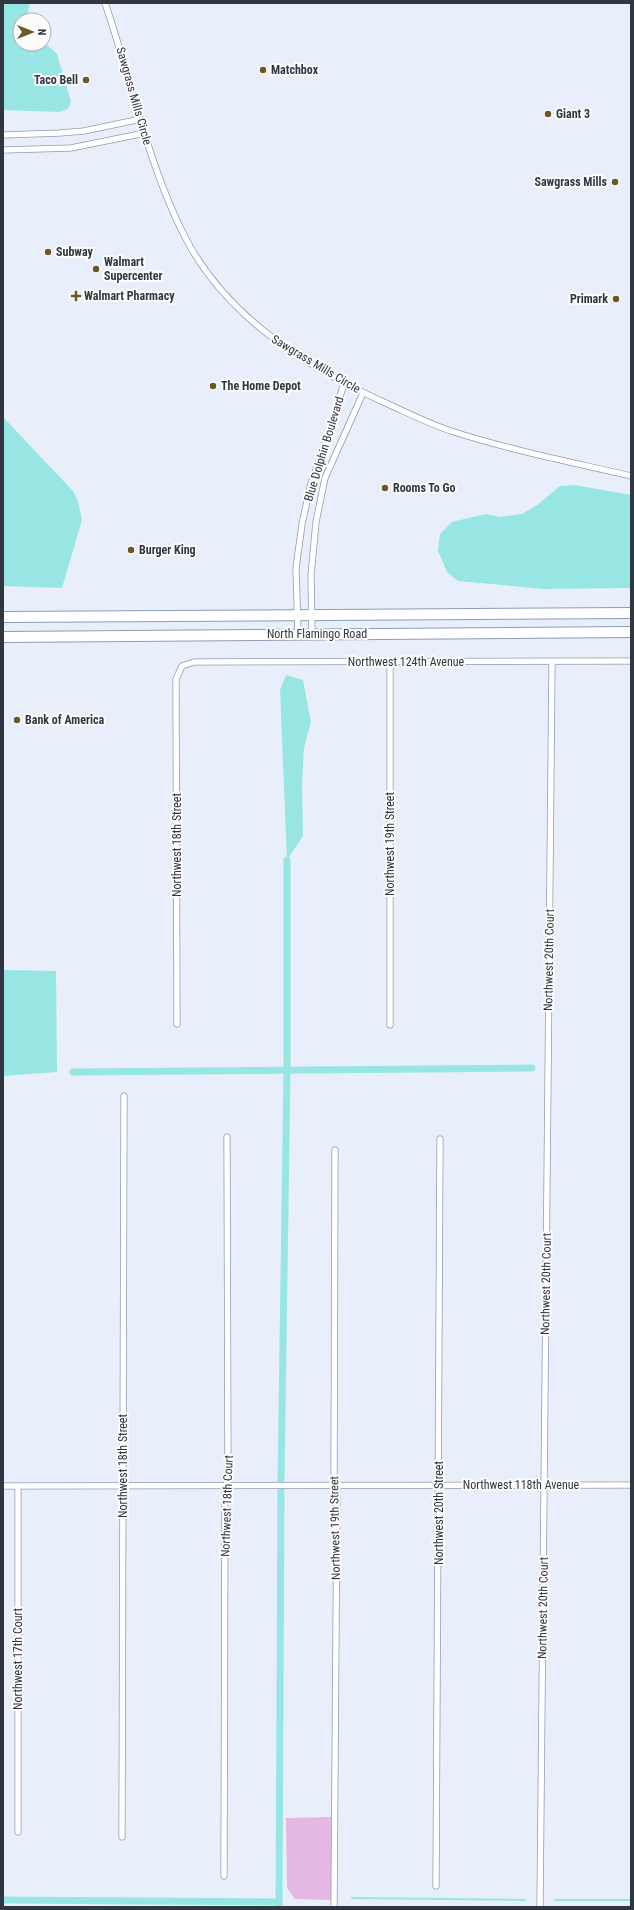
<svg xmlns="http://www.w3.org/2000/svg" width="634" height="1910" font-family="'Roboto Condensed',sans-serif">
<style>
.green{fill:#e4b8e2}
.water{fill:#97e6e3}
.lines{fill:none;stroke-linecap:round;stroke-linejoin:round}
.stream{stroke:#97e6e3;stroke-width:2}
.canal{stroke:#97e6e3;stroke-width:7}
.street-casing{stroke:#8d9cb4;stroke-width:7}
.highway-casing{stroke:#8d9cb4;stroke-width:12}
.street{stroke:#fff;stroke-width:5.5}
.highway{stroke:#fff;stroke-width:10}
.poi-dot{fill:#695926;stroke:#fcfcfc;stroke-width:1.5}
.labels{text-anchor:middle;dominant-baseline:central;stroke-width:4;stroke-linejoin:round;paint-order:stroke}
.poi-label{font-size:12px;font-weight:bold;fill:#313741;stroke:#fcfcfc;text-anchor:start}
.street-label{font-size:12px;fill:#313741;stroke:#fcfcfc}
</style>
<rect width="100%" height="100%" fill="#e9effa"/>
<path class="green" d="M331,1817v83l-36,-1 -8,-11 -1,-70z"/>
<path class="water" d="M3,3h27l-2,9 1,8h-9v24h24v-2l13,12 14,47 -3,8 -9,3 -56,-2z
M3,417l70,74 5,10 4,19 -20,68 -59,-2z
M575,485l56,10v93l-87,1 -86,-8 -11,-9 -9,-21 2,-17 12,-12 34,-8 13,3 23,-3 14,-8 24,-20z
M286,675l17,5 8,42 -7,26 -2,35 1,53 -16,24 -7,-170z
M3,970l53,1 1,101 -54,4z"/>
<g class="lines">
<path class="stream" d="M352,1898l173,2
M555,1900h76"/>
<path class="canal" d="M73,1072l459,-4
M281,1480l6,-409v-211
M3,1900l276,2
M279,1907l2,-416"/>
<defs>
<path id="street" d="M105,3c27,78 42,160 80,234 42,82 125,132 205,168 20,9 40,19 61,26 59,19 120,31 180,45
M3,135l57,-2 24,-2 57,-12
M3,150l68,-2 74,-15
M298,634l-2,-66 6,-44 9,-41 17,-46 16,-54
M312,634l-1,-59 5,-53 9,-44 38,-85
M390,662v363
M177,1024l-1,-345 6,-13 12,-4 437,-1
M3,1486l628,-1
M18,1832v-346
M122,1837l2,-741
M224,1876l1,-384 3,-15 -1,-340
M436,1886l4,-747
M334,1907l3,-414 -3,-8 1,-335
M540,1907l12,-1245"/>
<path id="highway" d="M3,617l628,-4
M3,637l628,-5"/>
</defs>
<use href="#street" class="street-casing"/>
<use href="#highway" class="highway-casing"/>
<use href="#street" class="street"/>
<use href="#highway" class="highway"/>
</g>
<g class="poi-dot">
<circle cx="263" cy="70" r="4"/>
<circle cx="86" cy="80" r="4"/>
<circle cx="548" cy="114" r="4"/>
<circle cx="615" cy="182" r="4"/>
<circle cx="48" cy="252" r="4"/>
<circle cx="96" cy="269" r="4"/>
<path d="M74 290h4v4h4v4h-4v4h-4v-4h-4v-4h4z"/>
<circle cx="616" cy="299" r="4"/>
<circle cx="213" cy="386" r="4"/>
<circle cx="385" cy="488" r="4"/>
<circle cx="131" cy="550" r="4"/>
<circle cx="17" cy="720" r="4"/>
</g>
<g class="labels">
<g class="poi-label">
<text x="271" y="70">Matchbox</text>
<text x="78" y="80" text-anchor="end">Taco Bell</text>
<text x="556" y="114">Giant 3</text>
<text x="607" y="182" text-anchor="end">Sawgrass Mills</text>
<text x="56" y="252">Subway</text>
<text x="104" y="262">Walmart<tspan x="104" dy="14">Supercenter</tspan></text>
<text x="84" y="296">Walmart Pharmacy</text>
<text x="608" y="299" text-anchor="end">Primark</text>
<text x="221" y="386">The Home Depot</text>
<text x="393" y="488">Rooms To Go</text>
<text x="139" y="550">Burger King</text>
<text x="25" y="720">Bank of America</text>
</g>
<g class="street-label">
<text transform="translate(134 96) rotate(74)">Sawgrass Mills Circle</text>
<text transform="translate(316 364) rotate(31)">Sawgrass Mills Circle</text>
<text transform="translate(324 449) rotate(-73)">Blue Dolphin Boulevard</text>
<text x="317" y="634">North Flamingo Road</text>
<text x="406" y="662">Northwest 124th Avenue</text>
<text transform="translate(390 844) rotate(-90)">Northwest 19th Street</text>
<text transform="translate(177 845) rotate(-90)">Northwest 18th Street</text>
<text transform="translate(549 960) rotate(-89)">Northwest 20th Court</text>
<text transform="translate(546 1284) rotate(-89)">Northwest 20th Court</text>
<text transform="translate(123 1466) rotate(-90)">Northwest 18th Street</text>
<text x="521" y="1485">Northwest 118th Avenue</text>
<text transform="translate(227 1506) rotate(-88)">Northwest 18th Court</text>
<text transform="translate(439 1513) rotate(-90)">Northwest 20th Street</text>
<text transform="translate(335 1528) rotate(-91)">Northwest 19th Street</text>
<text transform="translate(543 1608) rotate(-89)">Northwest 20th Court</text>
<text transform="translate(18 1659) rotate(-90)">Northwest 17th Court</text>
</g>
</g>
<rect width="634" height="1910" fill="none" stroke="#313741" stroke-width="8"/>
<g transform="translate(32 32) rotate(90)"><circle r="19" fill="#fcfcfc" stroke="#abadb1"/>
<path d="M0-3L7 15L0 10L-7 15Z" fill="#695926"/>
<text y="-6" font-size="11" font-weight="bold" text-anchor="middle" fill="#313741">N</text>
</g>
</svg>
